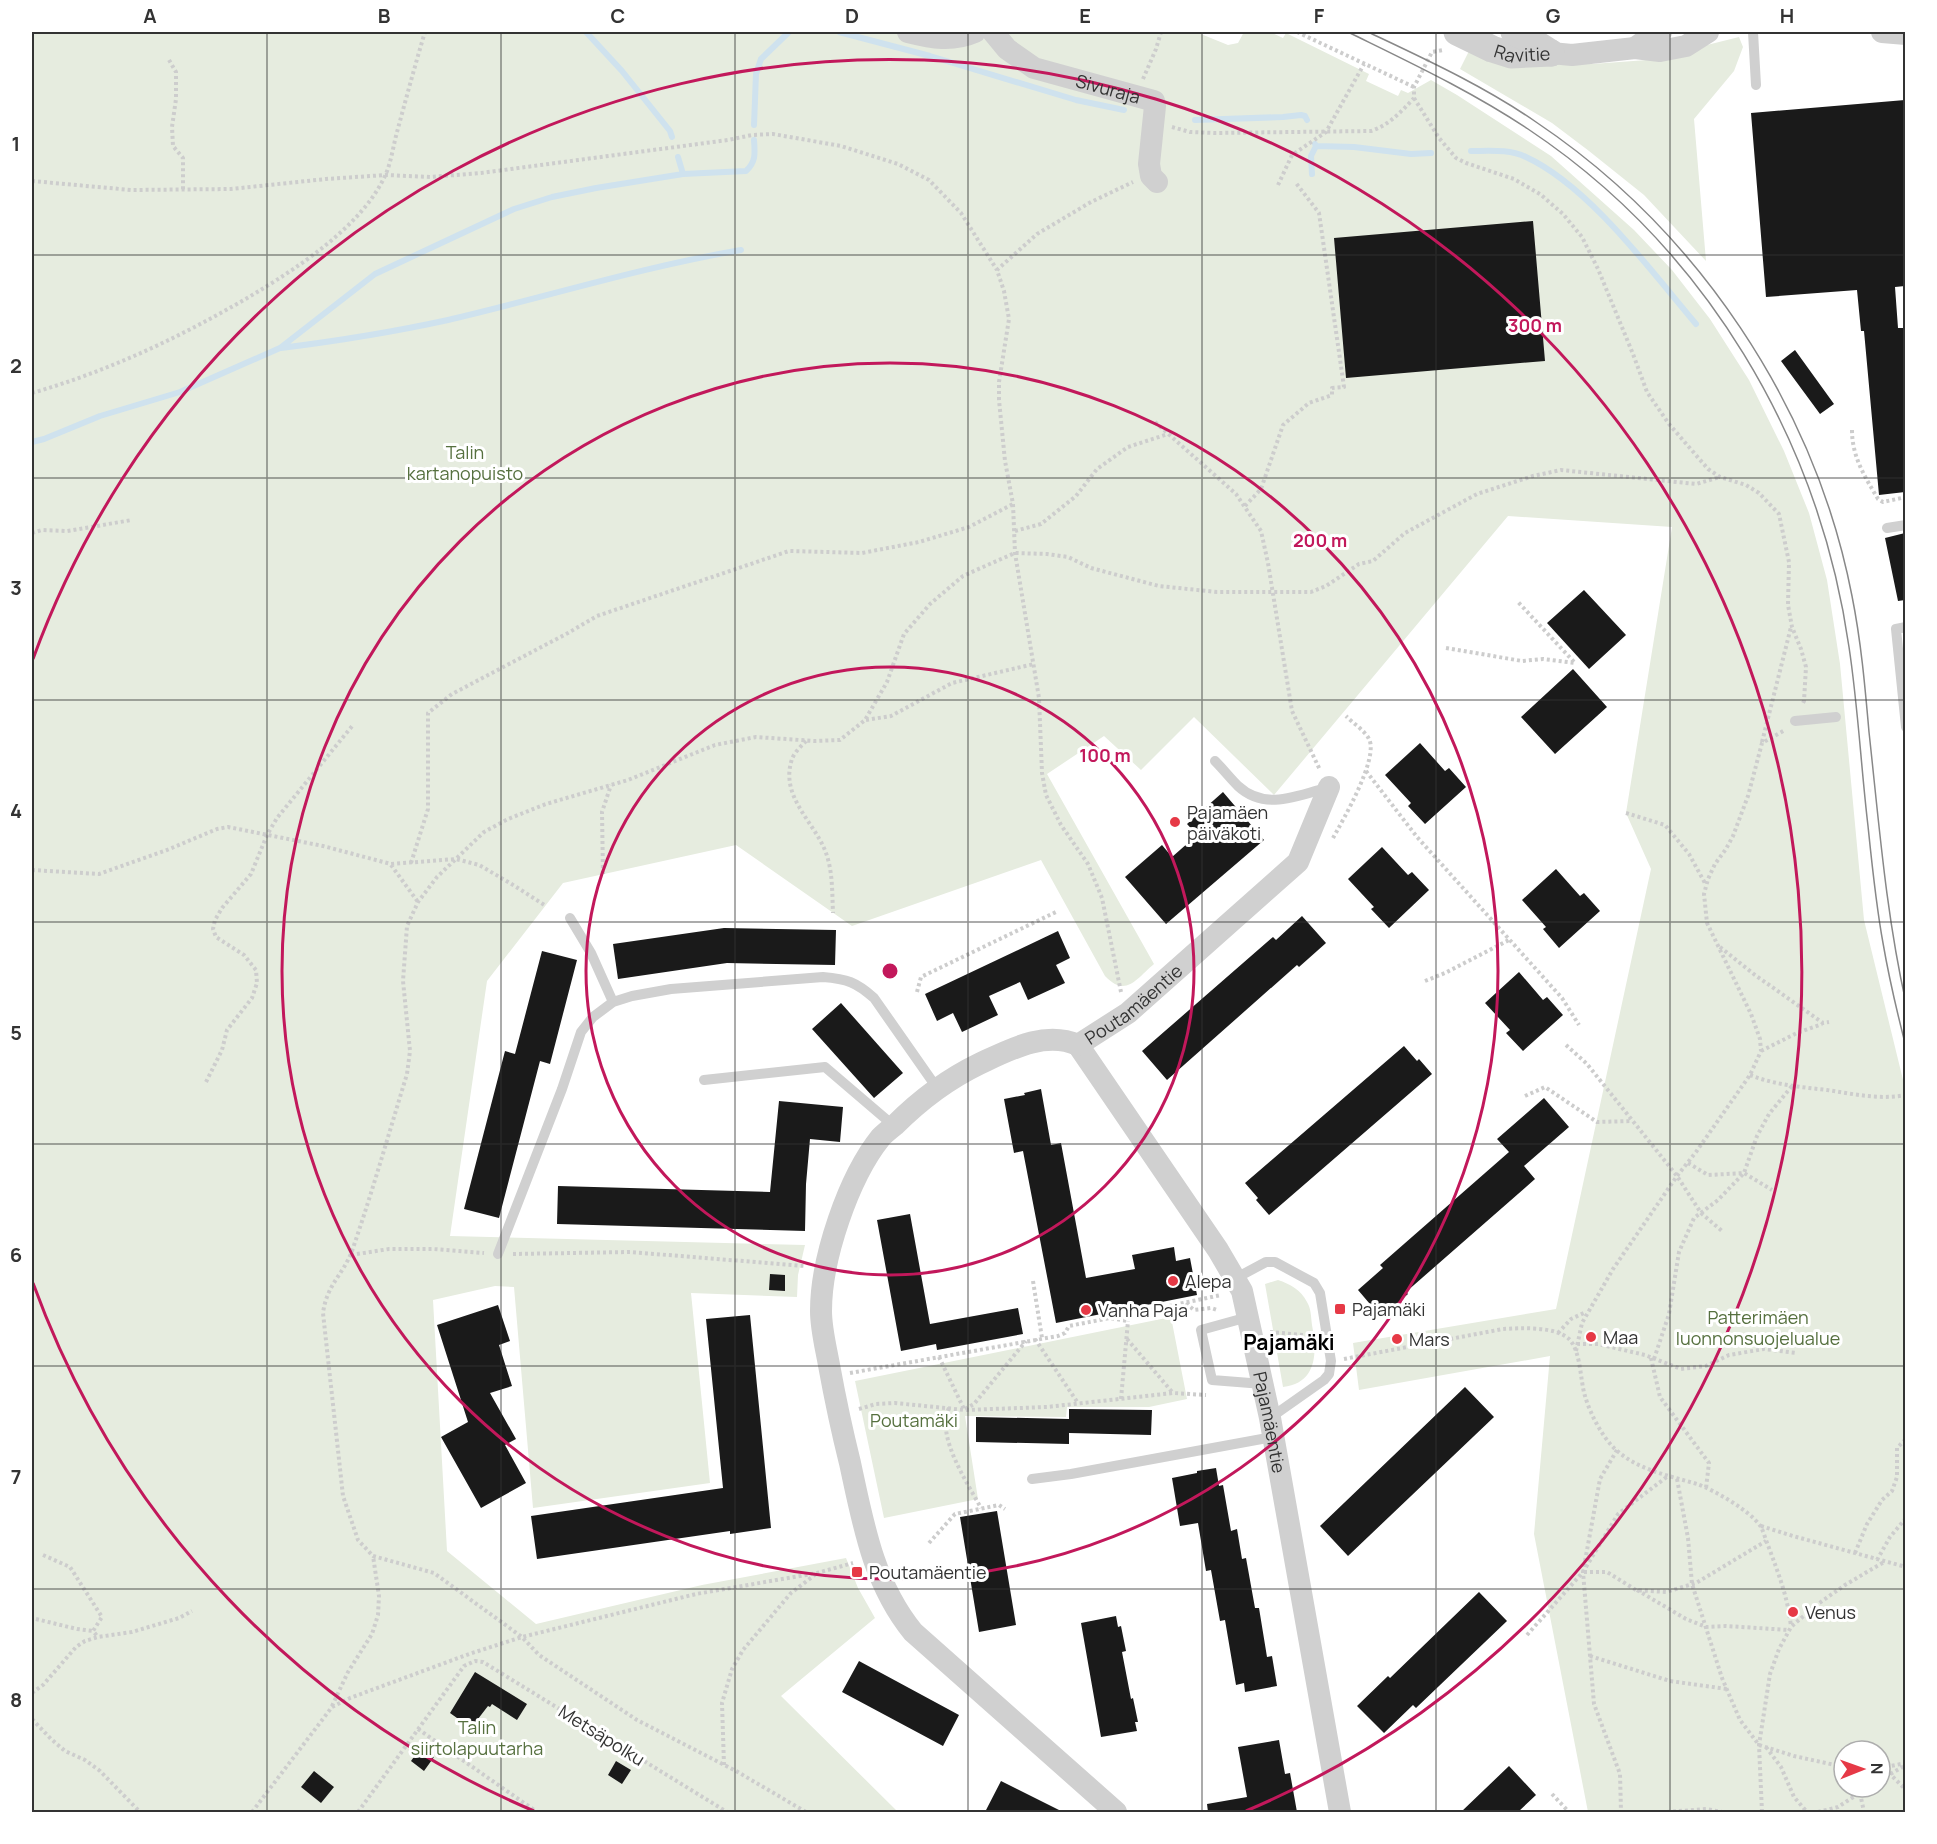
<svg xmlns="http://www.w3.org/2000/svg" width="1937" height="1844" font-family="Manrope,sans-serif">
<style>
.green{fill:#e6ecdf;fill-rule:evenodd}
.lines{fill:none;stroke-linecap:round;stroke-linejoin:round}
.stream{stroke:#cfe2ee;stroke-width:6}
.building{fill:#1a1a1a}
.path{stroke:#cdcdcd;stroke-width:4;stroke-dasharray:3 3;stroke-linecap:butt}
.service{stroke:#d0d0d0;stroke-width:10}
.minor{stroke:#d0d0d0;stroke-width:22}
.tertiary{stroke:#d0d0d0;stroke-width:27}
.tram{stroke:#888;stroke-width:1.5}
.grid{fill:none;stroke:#333;stroke-width:1.5;stroke-opacity:0.55}
.ring{fill:none;stroke:#c2185b;stroke-width:3}
.poi-dot{fill:#e63946;stroke:#fff;stroke-width:2}
.labels{text-anchor:middle;dominant-baseline:central;stroke-width:6;stroke-linejoin:round;paint-order:stroke}
.street-label{font-size:18px;fill:#333;stroke:#fff}
.park-label{font-size:18px;fill:#56703f;stroke:#fff}
.poi-label{font-size:18px;fill:#333;stroke:#fff;text-anchor:start}
.quarter-label{font-size:21px;font-weight:bold;fill:#000;stroke:#fff}
.centre{fill:#c2185b;stroke:#fff;stroke-width:3}
.ring-label{font-size:18px;text-anchor:middle;font-weight:bold;fill:#c2185b;stroke:#fff;stroke-width:6;stroke-linejoin:round;paint-order:stroke}
.neatline{fill:none;stroke:#333;stroke-width:2}
.grid-label{font-size:20px;text-anchor:middle;font-weight:bold;fill:#333}
</style>
<rect width="100%" height="100%" fill="#fff"/>
<path class="green" d="M32,32h1164l32,13 10,-2 6,-11h26l13,6 3,-5 83,41 -3,7 32,15 3,-6 7,3 23,-13 26,15 94,61 83,74 38,40 38,49 39,61 35,71 25,62 18,67 13,84 24,256 41,168v724h-317l-54,-278 16,-178 -191,34 -6,-47 203,-34 95,-440 -25,-56 46,-286 -164,-11 -234,279 -80,-78 -53,53 -37,-34 -57,38 107,190c-18,15 -28,34 -49,12l-64,-116 -189,66 -116,-81 -173,38 -76,98 -37,255 355,9 -7,30 -1,22 -106,-4 19,190 -177,25 -19,-221 -19,-1 -62,14 14,251 89,73 166,-39 144,-27 12,30 17,30 -94,78 117,116h-866zM1844,1751h36v36h-36z
M1739,37l4,10 -9,24 -40,48 12,142 -62,-66 -55,-44 -37,-28 -92,-54 11,-22 121,17 55,-4z
M1278,1280c12,4 23,10 29,22 4,6 4,15 5,23 5,26 6,58 -29,62l-18,-103z
M1171,1317l16,82 -38,8h-82l-1,10 -101,-1 13,83 -94,19 -29,-137z"/>
<g class="lines">
<path class="stream" d="M586,32l36,39 48,60 2,6
M839,32l91,24 146,44 48,10
M1195,120l88,-3 18,-2 4,1 2,4
M754,125l2,-51 5,-15 28,-27
M1315,144l1,2 38,1 57,7 20,-1
M1471,151c18,0 39,-2 55,6 63,29 125,114 170,167
M678,157l5,17
M1312,174l-1,-18 5,-10
M281,348c56,-7 112,-16 167,-28 98,-23 194,-53 293,-70
M32,442l12,-3 56,-23 80,-24 100,-44 95,-74 139,-65 38,-12 44,-9 87,-14 63,-3c10,-9 9,-17 8,-31"/>
</g>
<path class="building" d="M1905,100v186l-10,1 3,41h7v164l-26,3 -15,-164h-3l-4,-41 -91,7 -15,-184z
M1533,221l12,140 -199,17 -12,-140z
M1795,350l39,54 -14,10 -39,-53z
M1905,533v67l-7,1 -13,-63z
M1584,590l42,45 -37,34 -42,-46z
M1573,669l34,38 -52,47 -34,-37z
M1420,743l25,28 4,-3 17,19 -41,37 -17,-18 3,-3 -26,-28z
M1223,792l41,48 -98,84 -41,-47 37,-32 10,12 25,-22 -10,-11z
M1382,847l26,28 4,-3 17,18 -40,38 -18,-19 3,-2 -26,-28z
M1556,869l24,27 4,-3 16,18 -41,37 -16,-19 3,-2 -24,-27z
M1302,916l24,27 -27,24 -2,-2 -130,115 -25,-29 131,-114 3,3z
M724,928l112,2 -1,35 -108,-2 -109,16 -5,-35z
M1058,931l12,27 -14,7 9,18 -37,17 -8,-18 -31,14 9,19 -36,17 -9,-19 -16,8 -12,-27z
M542,951l35,9 -27,104 -10,-3 -41,157 -35,-9 41,-158 10,3z
M1519,972l24,28 4,-3 16,18 -40,36 -17,-18 4,-3 -25,-27z
M841,1003l62,70 -29,25 -62,-69z
M1404,1046l13,15 2,-2 13,15 -163,141 -13,-15 2,-2 -13,-15z
M1041,1089l10,56 10,-2 25,135 49,-9 -3,-14 42,-8 2,14 14,-3 7,37 -141,28 -33,-172 -9,2 -10,-54 21,-4 -1,-2z
M1544,1098l25,29 -45,39 11,13 -129,113 2,2 -27,23 -23,-27 25,-22 -3,-3 129,-113 -12,-13z
M779,1101l64,6 -3,35 -30,-3 -4,45 -1,47 -248,-7 1,-38 212,6z
M910,1214l20,110 88,-16 5,26 -86,16 -1,-6 -35,7 -24,-131z
M770,1274l15,1v16l-16,-1z
M498,1305l12,36 -11,4 13,41 -22,7 26,46 -11,6 21,38 -45,25 -40,-71 27,-15 -31,-97z
M750,1315l21,213 -41,6v-3l-193,28 -6,-43 192,-28 -17,-169z
M1465,1387l29,30 -146,139 -28,-30z
M1069,1409l83,1 -1,25 -82,-2z
M976,1417l93,2v25l-93,-2z
M1216,1468l3,18 4,-1 8,46 6,-2 5,30 4,-1 9,50h4l8,49 5,-1 5,30 -32,6 -1,-9 -8,2 -11,-65 -5,1 -9,-51 -5,1 -8,-48 -18,3 -8,-48 25,-5v-2z
M997,1511l19,114 -37,7 -19,-115z
M1479,1592l28,29 -91,87 -3,-3 -29,28 -27,-27 31,-30 2,2z
M1116,1616l2,11 3,-1 5,25 -4,1 9,47 2,-1 5,24h-3l2,9 -36,6 -20,-114z
M859,1661l100,54 -16,31 -101,-54z
M475,1672l52,32 -10,16 -25,-16 -2,3 -2,-1 -17,22 -21,-15z
M1279,1740l6,34 5,-1 7,39h-89l-1,-8 40,-7 -9,-50z
M421,1747l13,10 -10,14 -13,-10z
M616,1761l15,9 -9,14 -14,-9z
M1509,1766l27,29 -18,17h-57z
M314,1771l20,16 -13,16 -20,-16z
M1001,1781l62,31h-78z"/>
<g class="lines">
<path class="path" d="M1297,32l117,55
M169,60l7,12v27l-4,28 1,19 10,12v32
M1143,79l13,-30 5,-17
M1414,98l25,40 17,20 10,5 48,16 26,15 23,20 19,23 16,32 35,85 14,38 22,32 39,45 12,8 26,8 13,8 20,21 10,48 -1,43 4,22 9,22 5,18 -2,34 -2,4
M1172,127l18,5 25,1 156,-2c18,-6 30,-19 43,-33v-11l18,-35 11,-2
M32,181l99,9 100,-1 95,-10 60,-4 44,2 51,-4 247,-33 24,-5 21,-1 68,12 57,18 31,16 32,33 36,57
M1278,185l14,-30 34,-23 38,-68
M32,393c80,-23 155,-59 227,-102 44,-27 103,-66 126,-115 6,-13 8,-29 12,-44 9,-33 18,-67 28,-100
M1155,422l81,72 25,37 7,32 24,148 28,59
M1852,430c0,27 13,47 26,69l5,3 23,-5
M1245,506l16,-17 22,-64 26,-22 23,-8v-7l12,-1 -25,-174 -23,-30
M1015,531l26,-7 35,-28 21,-27 31,-22 40,-13
M32,533l10,-3 25,1 65,-11
M1446,648l76,13 21,-2 32,4 -57,-61
M866,720l25,-4 61,-33 82,-19
M806,741c-5,5 -12,12 -14,18 -12,36 19,60 32,89 9,20 8,43 9,65
M1762,742l29,-115
M1366,771l51,66 145,161 17,27
M1626,813l39,12 24,29 17,31
M1333,838c10,-18 46,-80 36,-99 -4,-8 -16,-16 -23,-23
M411,863l17,-54v-96l24,-19 116,-61 29,-17 192,-65 73,2 57,-11 50,-15 44,-23
M391,865l27,37
M32,870l67,4 68,-24 50,-21 11,-2 95,19 68,18 65,-5 23,6 31,18 36,23
M603,874l-1,-62 9,-27
M1720,947l35,28 68,48 6,-1
M1425,981l20,-8 64,-33
M917,992l4,-15 137,-66
M1121,992l-19,-94 -14,-34 -27,-39 -15,-30 -4,-22 -3,-75 -24,-145 -2,-49 -8,-43 -6,-61v-18l10,-63 -5,-28 -7,-21 40,-36 54,-32 42,-20
M1566,1045l21,19 90,112 24,37 21,18
M1761,1051l36,-18 25,-9
M1750,1075c25,10 51,12 77,15 26,4 53,10 79,5
M206,1082l16,-32 5,-20 25,-32 5,-15 -1,-13 -12,-15 -28,-18 -3,-8 2,-9 7,-12 29,-34 16,-39 10,-17 76,-93
M1525,1096l20,-9 52,35 34,-1
M1688,1163l20,12 36,-2 28,17
M513,1254l117,-2 175,14
M351,1255l38,-6h44l51,4
M1033,1281l9,57
M1186,1303l8,7 17,-2 6,2
M1111,1318l16,-3
M1270,1332l44,4
M1558,1333l13,-14 15,-7
M1035,1339l43,64
M1127,1339l46,54
M1577,1344h21l47,11 36,14 25,-3 23,-11 35,-6 32,4
M1576,1351l6,-28 31,-54 64,-93 19,-24 54,-77 11,-24 -1,-12 -9,-25 -44,-91 -3,-29 4,-15 7,-15 11,-15 7,-13 15,-40 14,-53 23,-13
M939,1357l25,52
M1651,1358l9,39 49,66 -3,25
M1344,1359l159,-30c18,-1 52,-3 66,10 12,12 11,41 16,57 5,17 16,39 29,52 23,22 53,27 83,36 17,6 54,27 64,43 3,6 5,14 8,21 10,27 19,50 22,79
M1654,1359l15,-45 10,-62 15,-34 24,-18 26,-27 13,-37 12,-22 23,-28
M850,1373l208,-37 7,-3 4,-7 41,-8 18,3 -1,-6 94,-20
M1121,1399l7,-78
M949,1408c-14,27 19,76 32,100
M859,1409l17,-5 19,-1 70,7 82,-3 126,-14 33,2
M965,1409l9,-5 52,-63
M1617,1450l-17,29 -17,93 11,132 26,70 1,38
M1677,1479l11,59 4,46 30,94 18,42 19,25 35,11 50,11
M1761,1526l32,10 113,31
M929,1543l26,-29 44,-9 6,4
M1855,1553l12,-29 15,-24 10,-9 5,-14v-29l9,-9
M43,1555l27,12 32,50 -9,14 5,6
M1877,1560l13,-23 16,-19
M1584,1572h23l29,18 30,2 30,-9 70,-42
M1637,1590l49,29 20,8 20,-1 63,4
M36,1619l41,10 16,2
M1527,1635l56,-63 35,-58 50,-38
M1590,1656l80,25 57,8
M32,1693l11,-8 33,-38 9,-6 13,-4 34,-5 47,-14 13,-7
M332,1706l16,-34 24,-38 6,-19 1,-19 -6,-40
M32,1719l19,20 14,12 20,9 15,11 40,41
M418,1729l119,83
M1766,1747l15,20 13,30 13,15
M724,1765l-2,-62 10,-34 11,-19 37,-44 11,-13 25,-19
M1886,1767l4,7 16,16
M1880,1768l26,-5
M1880,1780l26,-15
M1860,1793l4,19
M1552,1794l17,18
M252,1812l80,-105 18,-9 119,-44 53,-17 174,-43 121,-21 36,-10
M358,1812l106,-146 11,-5 8,1 244,150
M806,1812l-70,-41 -99,-51 -98,-65 -17,-18 -88,-64 -61,-17 -15,-16 -15,-44 -20,-183c4,-29 20,-38 29,-62 20,-58 37,-118 55,-177l3,-23 -7,-70 4,-55 11,-24 19,-25 47,-45 24,-13 38,-15 82,-24 87,-35 41,-8 59,4 25,-1 25,-20 22,-38 17,-48 26,-30 33,-28 29,-13 23,-10 32,1 21,3 23,11 68,18 58,6h94l15,-6 33,-22 14,-3 32,-28 72,-39 56,-18 28,-6 135,14 24,-7
M1667,1812l39,-3 16,3
M1762,1812l-3,-67 11,-71 9,-25 12,-22 24,-21 30,-21 39,-23
M1818,1812l20,-5 31,-20"/>
<path class="service" d="M1753,32l3,53
M1887,528l19,-3
M1906,627l-10,2 10,98
M1795,721l41,-4
M1215,761c8,8 15,17 23,25 27,25 59,10 91,1
M570,918l21,35 22,49
M704,1080l121,-13 69,59
M498,1254l64,-165 19,-57 12,-15 20,-15 19,-6 39,-7 152,-12c24,2 33,5 51,21l63,90
M1236,1278l30,-16h9l39,21 6,10 11,68 -2,13 -5,6 -54,38
M1248,1317l-47,13 11,50 51,4
M1032,1479l39,-5 202,-37"/>
<g class="minor">
<path d="M908,32c24,6 44,10 67,0"/>
<path id="s1" d="M993,32l14,17 27,19 120,33 1,5 -6,58 2,12 6,6"/>
<path d="M1882,32l24,2"/>
<path d="M1635,48l22,-16h4"/>
<path d="M1551,53l21,2 63,-7 25,3 26,-5 22,-14"/>
<path d="M1078,1045c-33,-15 -69,5 -99,19 -33,16 -58,35 -84,61 -5,4 -10,8 -14,12 -33,41 -60,122 -60,174 0,18 5,37 8,54 6,33 13,66 21,98 13,60 23,120 63,169l203,180"/>
<path id="s2" d="M1078,1045l140,205 24,41 28,127 70,394"/>
<path id="s3" d="M1078,1045l50,-32 170,-151 31,-75"/>
</g>
<g class="tertiary">
<path id="s4" d="M1457,32l35,17 19,6 40,-2"/>
<path d="M1514,32l18,9 19,12"/>
</g>
<path class="tram" d="M1348,32c61,30 123,59 180,97 177,118 291,309 321,518 9,59 12,120 19,179 4,39 8,79 15,117 6,35 14,69 23,104
M1368,32c57,27 116,54 168,90 161,108 279,283 316,474 9,45 13,90 17,136 10,91 17,182 37,271"/>
</g>
<path class="grid" d="M267,32v1780M501,32v1780M735,32v1780M968,32v1780M1202,32v1780M1436,32v1780M1670,32v1780M32,255h1874M32,478h1874M32,700h1874M32,922h1874M32,1144h1874M32,1366h1874M32,1589h1874"/>
<g class="ring">
<circle cx="890" cy="971" r="304"/>
<circle cx="890" cy="971" r="608"/>
<path d="M534 1811A912 912 0 0 1 33 1283M33 659A912 912 0 1 1 1246 1811"/>
</g>
<g class="poi-dot">
<circle cx="1175" cy="822" r="6"/>
<circle cx="1173" cy="1281" r="6"/>
<rect x="1334" y="1303" width="12" height="12" rx="3"/>
<circle cx="1086" cy="1310" r="6"/>
<circle cx="1591" cy="1337" r="6"/>
<circle cx="1397" cy="1339" r="6"/>
<rect x="851" y="1566" width="12" height="12" rx="3"/>
<circle cx="1793" cy="1612" r="6"/>
</g>
<g class="labels">
<g class="street-label">
<text stroke="none"><textPath href="#s4" startOffset="70">Ravitie</textPath></text>
<text stroke="none"><textPath href="#s1" startOffset="132">Sivuraja</textPath></text>
<text stroke="none"><textPath href="#s3" startOffset="69">Poutamäentie</textPath></text>
<text stroke="none"><textPath href="#s2" startOffset="430">Pajamäentie</textPath></text>
<text transform="translate(602 1735) rotate(32)">Metsäpolku</text>
</g>
<g class="park-label">
<text x="465" y="452">Talin<tspan x="465" dy="21">kartanopuisto</tspan></text>
<text x="1758" y="1317">Patterimäen<tspan x="1758" dy="21">luonnonsuojelualue</tspan></text>
<text x="914" y="1420">Poutamäki</text>
<text x="477" y="1727">Talin<tspan x="477" dy="21">siirtolapuutarha</tspan></text>
</g>
<g class="poi-label">
<text x="1187" y="812">Pajamäen<tspan x="1187" dy="21">päiväkoti</tspan></text>
<text x="1185" y="1281">Alepa</text>
<text x="1352" y="1309">Pajamäki</text>
<text x="1098" y="1310">Vanha Paja</text>
<text x="1603" y="1337">Maa</text>
<text x="1409" y="1339">Mars</text>
<text x="869" y="1572">Poutamäentie</text>
<text x="1805" y="1612">Venus</text>
</g>
<g class="quarter-label">
<text x="1289" y="1342">Pajamäki</text>
</g>
</g>
<circle cx="890" cy="971" r="9" class="centre"/>
<g class="ring-label">
<text x="1535" y="332">300 m</text>
<text x="1320" y="547">200 m</text>
<text x="1105" y="762">100 m</text>
</g>
<rect width="1937" height="1844" fill="none" stroke="#ffffff" stroke-width="66"/>
<g transform="translate(1862 1769) rotate(89)"><circle r="28" fill="#ffffff" stroke="#adadad" stroke-width="1.5"/>
<path d="M0-4.5L10 22L0 15L-10 22Z" fill="#e63946"/>
<text y="-9" font-size="16" font-weight="bold" text-anchor="middle" fill="#333333">N</text>
</g>
<rect x="33" y="33" width="1871" height="1778" class="neatline"/>
<g class="grid-label">
<text x="150" y="23">A</text>
<text x="384" y="23">B</text>
<text x="618" y="23">C</text>
<text x="852" y="23">D</text>
<text x="1085" y="23">E</text>
<text x="1319" y="23">F</text>
<text x="1553" y="23">G</text>
<text x="1787" y="23">H</text>
<text x="16" y="151">1</text>
<text x="16" y="373">2</text>
<text x="16" y="595">3</text>
<text x="16" y="818">4</text>
<text x="16" y="1040">5</text>
<text x="16" y="1262">6</text>
<text x="16" y="1484">7</text>
<text x="16" y="1707">8</text>
</g>
</svg>
